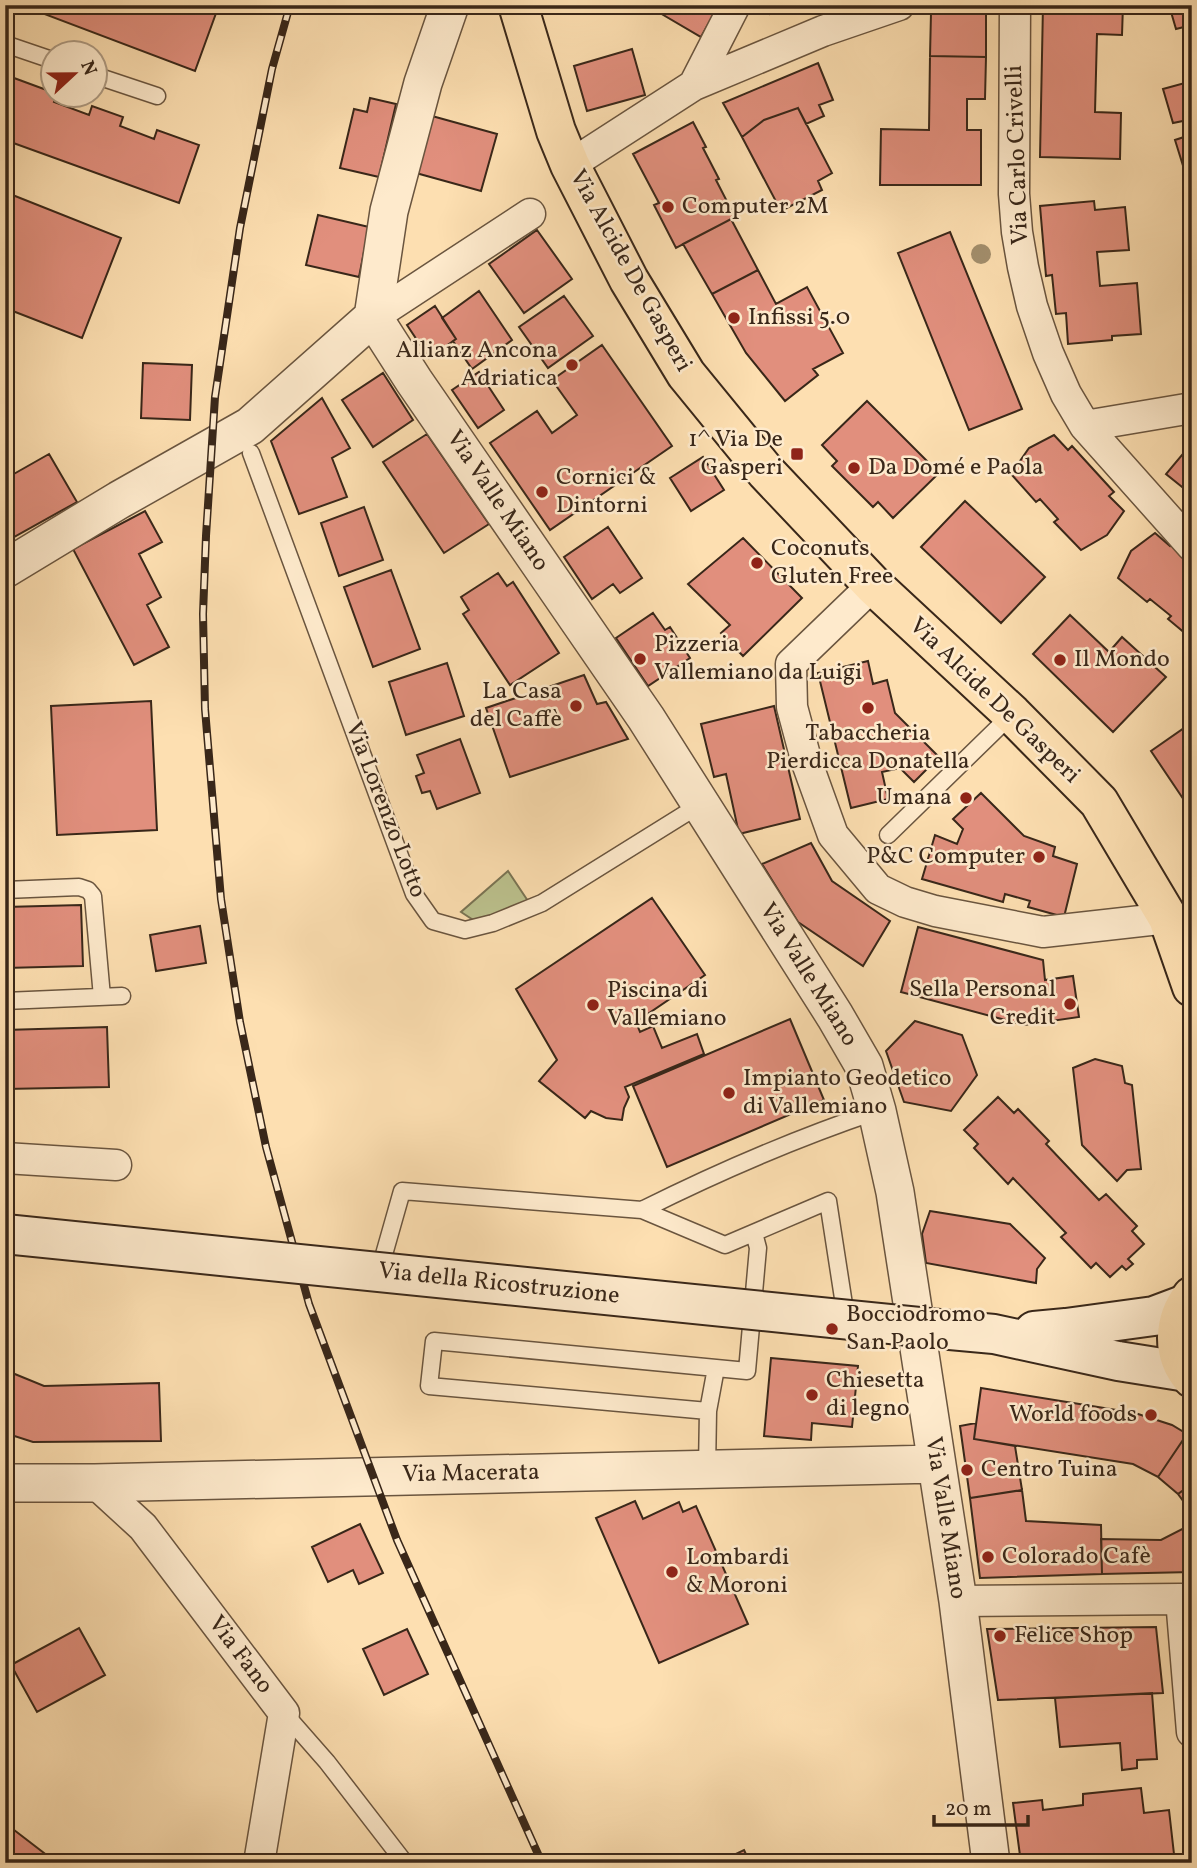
<svg xmlns="http://www.w3.org/2000/svg" width="1197" height="1868" font-family="Vollkorn,serif">
<style>
.green{fill:#bcc28e;stroke:#7a7454;stroke-width:2}
.building{fill:#e18f7d;stroke:#392719;stroke-width:2}
.lines{fill:none;stroke-linecap:round;stroke-linejoin:round}
.service-casing{stroke:#6a553f;stroke-width:19}
.minor-casing{stroke:#6a553f;stroke-width:33}
.tertiary-casing{stroke:#6a553f;stroke-width:40}
.secondary-casing{stroke:#392719;stroke-width:42}
.primary-casing{stroke:#392719;stroke-width:42}
.service{stroke:#feeacc;stroke-width:16}
.minor{stroke:#feeacc;stroke-width:30}
.tertiary{stroke:#feeacc;stroke-width:37}
.secondary{stroke:#feeacc;stroke-width:38}
.primary{stroke:#fddfb1;stroke-width:38}
.rail-casing{stroke:#392719;stroke-width:8}
.rail{stroke:#feeacc;stroke-width:5;stroke-dasharray:16;stroke-linecap:butt}
.secondary-bridge-casing{stroke:#392719;stroke-width:42;stroke-linecap:butt}
.secondary-bridge{stroke:#feeacc;stroke-width:38}
.tree{fill:#a38f6d}
.poi-dot{fill:#8f2418;stroke:#feeacc;stroke-width:2.5}
.labels{text-anchor:middle;dominant-baseline:central;stroke-width:5;stroke-linejoin:round;paint-order:stroke}
.street-label{font-size:24px;fill:#392719;stroke:#feeacc}
.poi-label{font-size:24px;fill:#392719;stroke:#feeacc;text-anchor:start}
</style>
<rect width="100%" height="100%" fill="#fddfb1"/>
<filter id="stains"><feTurbulence type="fractalNoise" baseFrequency=".00286" numOctaves="4"/><feColorMatrix values="0 0 0 0 .2 0 0 0 0 .09 0 0 0 0 .02 0 0 0 .5 -.17"/></filter>
<radialGradient id="worn" r=".72"><stop offset=".6" stop-color="#630" stop-opacity="0"/><stop offset="1" stop-color="#630" stop-opacity=".3"/></radialGradient>
<path class="green" d="M508,871l20,30 -50,22 -17,-11z"/>
<path class="building" d="M41,5h115l9,4 1,-4h53l-24,66 -156,-59z
M648,5h71l-18,32 -53,-31z
M767,5h26l-23,9z
M1043,5h80l-1,30 -25,-1 -2,78 26,1 -1,46 -80,-2z
M1169,5h23v20l-16,4z
M931,13l55,1v43l-56,-1z
M632,49l13,46 -58,16 -13,-45z
M930,56l56,1 -1,42h-18v31h14v55h-101l1,-56 48,1z
M818,63l15,37 -14,5 5,11 -18,8 -8,-16 -34,12 -22,17 -19,-34z
M14,78l38,14v2h5l-3,8 35,13 3,-9 31,11 -3,9 34,13 3,-9 42,15 -20,58 -174,-63v-39z
M1192,81v104h-3l-14,-45 12,-4 -4,-15 -10,2 -10,-34z
M370,98l26,6 -17,73 -39,-9 14,-59 13,3z
M798,108l34,65 -14,8 4,9 -41,21 -39,-74 22,-17z
M432,116l65,18 -16,57 -65,-18z
M693,122l13,25 -3,1 16,31 -3,1 19,37 -59,31 -22,-43 5,-2 -26,-49z
M5,192l116,46 -39,100 -77,-30z
M1094,201l1,9 30,-3 4,43 -32,2 3,34 37,-3 4,51 -29,2v4l-44,4 -2,-31 -10,1 -4,-39 -6,1 -6,-70z
M318,215l51,12 -10,50 -53,-12z
M731,219l27,51 -46,24 -29,-50z
M537,230l35,49 -48,34 -35,-49z
M950,232l72,177 -53,21 -71,-177z
M758,270l18,34 31,-17 36,66 -30,16 5,6 -33,26 -39,-48 -34,-59z
M479,291l33,49 -40,29 -19,-28 3,-2 -14,-21z
M564,296l29,40 -45,32 -29,-41z
M435,306l21,33 -27,19 -22,-33z
M602,345l70,101 -122,84 -60,-87 47,-32 15,22 25,-18 -25,-35z
M143,363l49,2 -2,55 -49,-2z
M479,372l25,38 -26,18 -26,-38z
M383,373l30,47 -40,27 -31,-47z
M322,398l28,50 -18,10 15,39 -48,17 -28,-73z
M867,401l72,72 -46,45 -15,-16 -5,5 -41,-41 5,-5 -15,-16z
M427,434l62,90 -45,29 -61,-91z
M1054,435l14,15 4,-4 42,46 -5,4 15,15 -17,24 -26,15 -27,-28 4,-3 -18,-20 -4,3 -25,-28 18,-26z
M1192,443v52l-26,-21z
M49,454l28,48 -72,40v-63z
M703,457l21,33 -33,21 -21,-33z
M965,501l80,76 -44,46 -80,-76z
M364,507l19,53 -44,16 -18,-53z
M145,511l17,31 -23,12 22,43 -14,8 22,42 -35,18 -61,-116z
M608,527l34,51 -22,15 -7,-9 -21,15 -28,-42z
M1155,533l15,13 3,-4 19,16v81l-24,-20 3,-3 -21,-17 -3,3 -29,-24 13,-27z
M743,538l59,60 -59,58 -22,-23 9,-8 -42,-41z
M391,570l29,79 -47,18 -29,-80z
M498,573l9,13 6,-4 46,71 -49,32 -47,-71 6,-4 -8,-13z
M653,613l12,17 5,-3 20,31 -42,28 -32,-48z
M1070,615l39,37 13,-15 44,40 -53,55 -80,-78z
M868,661l5,23 14,-4 8,33 44,44 -25,25 -14,-14 -18,4 6,27 -37,9 -33,-135z
M447,663l17,53 -58,19 -17,-53z
M584,675l13,29 9,-2 22,37 -118,38 -24,-69z
M151,701l6,129 -100,5 -6,-129z
M774,706l26,113 -61,15 -13,-60 -12,3 -13,-53z
M1187,726l5,7v79l-41,-61z
M460,739l20,54 -43,16 -7,-18 -8,2 -6,-17 8,-3 -7,-18z
M981,793l43,43 31,11 -2,9 24,8 -13,53 -36,-10 2,-6 -25,-7 -2,8 -81,-23 13,-44 22,9 6,-15 -10,-10z
M811,843l21,38 58,40 -27,45 -65,-44 -36,-58z
M652,898l53,77 -69,47 4,10 13,-6 9,22 35,-14 7,20 -79,33 4,10 -5,11 -2,12 -16,-2 -15,-7 -6,7 -46,-37 18,-21 -41,-71z
M81,905l2,61 -78,2v-61z
M200,926l6,37 -50,8 -6,-36z
M918,927l125,33 2,20 28,-4 6,41 -55,8 -123,-33z
M790,1019l34,81 -157,67 -34,-81z
M915,1021l47,14 15,40 -26,36 -47,-9 -18,-51z
M107,1027l2,60 -104,2v-59z
M1095,1059l27,7 3,17 7,2 9,84 -14,1 -10,11 -35,-36 -9,-77z
M998,1097l16,16 4,-4 31,32 -3,3 53,56 7,-6 31,32 -5,5 12,13 -16,15 5,5 -7,6 -4,-4 -12,11 -14,-14 -5,5 -30,-31 5,-4 -53,-55 -5,6 -34,-36 4,-4 -14,-14z
M930,1211l80,13 35,34 -8,11 -1,14 -110,-20 -4,-29z
M771,1358l87,8 -6,61 -40,-4 -1,17 -47,-4z
M5,1370l39,16 115,-3 2,58 -128,1 -28,-9z
M981,1388l154,25 37,12 15,9 -29,43 -25,-13 -159,-25z
M976,1423l-2,16 41,7 7,44 -52,8 -10,-72z
M1187,1434l5,4v46l-14,10 -20,-17z
M1192,1484v29l-14,-19z
M1022,1490l4,31 75,4 1,49 -122,4 -10,-80z
M635,1501l8,18 36,-17 4,10 13,-6 52,118 -89,39 -63,-145z
M360,1524l23,49 -24,11 -6,-14 -25,12 -16,-35z
M1192,1524v48l-90,2 -1,-35 60,1z
M1156,1627l7,66 -165,7 -11,-71z
M79,1628l26,47 -68,37 -26,-47z
M407,1629l21,45 -44,21 -21,-46z
M1152,1693l5,66 -20,1v8l-15,2 -2,-27 -60,4 -5,-49z
M1141,1788l3,25 25,-3 6,53h-154l-8,-60 29,-3 1,10 40,-5v-11z
M5,1823l52,40h-52z
M744,1850l6,13h-33z
M354,1855l7,8h-16z"/>
<g class="lines">
<defs>
<path id="service" d="M5,44l47,16
M94,75l63,21
M251,453l163,441 19,27 32,9 28,-7 49,-20 159,-99
M888,835l124,-121
M5,890l74,-3 9,3 5,6 9,101
M5,1001l117,-5
M642,1210c76,-38 155,-72 235,-99
M379,1272l23,-81 240,19 83,35 103,-44 17,110
M708,1411l-279,-25 5,-45 282,27
M707,1469l1,-58 8,-43 31,3 11,-123 -4,-15
M284,1713l43,49 78,101"/>
<path id="minor" d="M1015,5l-1,189 3,38 6,35 9,39 16,47 18,41 19,32 107,120
M694,85l41,-80
M570,165l124,-80 129,-54 76,-26
M373,317l157,-103
M1085,426l107,-18
M873,585l-82,79 1,43 15,56 26,72 45,54 27,13 30,9 108,21 125,-14
M5,1158l111,7
M95,1483l48,44 141,186 -25,150
M958,1601l223,-2 11,133"/>
<path id="tertiary" d="M373,317l41,64 232,337 189,298 29,50 13,45 18,81 63,409 33,262
M373,317l16,-106 34,-128 27,-78
M5,569l114,-69 131,-74 123,-109
M5,1483h90l841,-19"/>
<path id="secondary" d="M939,1329l55,5 124,27 69,11
M1034,1331l32,-3 88,-12 32,-12"/>
<path id="primary" d="M518,5l38,126 14,34 59,115 57,94 80,98 107,113 139,129 87,88 69,116 24,69
M1192,1296c-19,24 -21,58 0,82"/>
</defs>
<use href="#service" class="service-casing"/>
<use href="#minor" class="minor-casing"/>
<use href="#tertiary" class="tertiary-casing"/>
<use href="#secondary" class="secondary-casing"/>
<use href="#primary" class="primary-casing"/>
<use href="#service" class="service"/>
<use href="#minor" class="minor"/>
<use href="#tertiary" class="tertiary"/>
<use href="#secondary" class="secondary"/>
<use href="#primary" class="primary"/>
<defs>
<path id="rail" d="M290,5l-18,64 -32,159 -25,169 -9,139 -3,78 2,95 16,190 19,123 26,125 43,157 88,236 145,323"/>
</defs>
<use href="#rail" class="rail-casing"/>
<use href="#rail" class="rail"/>
<defs>
<path id="secondary-bridge" d="M5,1234l934,95"/>
</defs>
<use href="#secondary-bridge" class="secondary-bridge-casing"/>
<use href="#secondary-bridge" class="secondary-bridge"/>
</g>
<circle class="tree" cx="981" cy="254" r="10"/>
<g class="poi-dot">
<circle cx="668" cy="207" r="7"/>
<circle cx="734" cy="318" r="7"/>
<circle cx="572" cy="365" r="7"/>
<rect x="790" y="447" width="14" height="14" rx="3.5"/>
<circle cx="854" cy="468" r="7"/>
<circle cx="542" cy="492" r="7"/>
<circle cx="757" cy="563" r="7"/>
<circle cx="640" cy="659" r="7"/>
<circle cx="1060" cy="660" r="7"/>
<circle cx="576" cy="706" r="7"/>
<circle cx="868" cy="708" r="7"/>
<circle cx="966" cy="798" r="7"/>
<circle cx="1039" cy="857" r="7"/>
<circle cx="1070" cy="1004" r="7"/>
<circle cx="593" cy="1005" r="7"/>
<circle cx="729" cy="1093" r="7"/>
<circle cx="832" cy="1329" r="7"/>
<circle cx="812" cy="1395" r="7"/>
<circle cx="1151" cy="1415" r="7"/>
<circle cx="967" cy="1470" r="7"/>
<circle cx="988" cy="1557" r="7"/>
<circle cx="672" cy="1572" r="7"/>
<circle cx="1000" cy="1636" r="7"/>
</g>
<g class="labels">
<g class="street-label">
<text transform="translate(1018 155) rotate(-92)">Via Carlo Crivelli</text>
<text transform="translate(630 271) rotate(61)">Via Alcide De Gasperi</text>
<text transform="translate(497 501) rotate(56)">Via Valle Miano</text>
<text transform="translate(994 701) rotate(44)">Via Alcide De Gasperi</text>
<text transform="translate(385 810) rotate(69)">Via Lorenzo Lotto</text>
<text transform="translate(808 975) rotate(58)">Via Valle Miano</text>
<text transform="translate(499 1284) rotate(6)">Via della Ricostruzione</text>
<text transform="translate(471 1474) rotate(-1)">Via Macerata</text>
<text transform="translate(945 1518) rotate(81)">Via Valle Miano</text>
<text transform="translate(240 1655) rotate(53)">Via Fano</text>
</g>
<g class="poi-label">
<text x="682" y="207">Computer 2M</text>
<text x="748" y="318">Infissi 5.0</text>
<text x="558" y="351" text-anchor="end">Allianz Ancona<tspan x="558" dy="28">Adriatica</tspan></text>
<text x="783" y="440" text-anchor="end">1^ Via De<tspan x="783" dy="28">Gasperi</tspan></text>
<text x="868" y="468">Da Domé e Paola</text>
<text x="556" y="478">Cornici &amp;<tspan x="556" dy="28">Dintorni</tspan></text>
<text x="771" y="549">Coconuts<tspan x="771" dy="28">Gluten Free</tspan></text>
<text x="654" y="645">Pizzeria<tspan x="654" dy="28">Vallemiano da Luigi</tspan></text>
<text x="1074" y="660">Il Mondo</text>
<text x="562" y="692" text-anchor="end">La Casa<tspan x="562" dy="28">del Caffè</tspan></text>
<text x="868" y="734" text-anchor="middle">Tabaccheria<tspan x="868" dy="28">Pierdicca Donatella</tspan></text>
<text x="952" y="798" text-anchor="end">Umana</text>
<text x="1025" y="857" text-anchor="end">P&amp;C Computer</text>
<text x="1056" y="990" text-anchor="end">Sella Personal<tspan x="1056" dy="28">Credit</tspan></text>
<text x="607" y="991">Piscina di<tspan x="607" dy="28">Vallemiano</tspan></text>
<text x="743" y="1079">Impianto Geodetico<tspan x="743" dy="28">di Vallemiano</tspan></text>
<text x="846" y="1315">Bocciodromo<tspan x="846" dy="28">San Paolo</tspan></text>
<text x="826" y="1381">Chiesetta<tspan x="826" dy="28">di legno</tspan></text>
<text x="1137" y="1415" text-anchor="end">World foods</text>
<text x="981" y="1470">Centro Tuina</text>
<text x="1002" y="1557">Colorado Cafè</text>
<text x="686" y="1558">Lombardi<tspan x="686" dy="28">&amp; Moroni</tspan></text>
<text x="1014" y="1636">Felice Shop</text>
</g>
</g>
<rect width="1197" height="1868" fill="none" stroke="#fddfb1" stroke-width="28"/>
<rect x="7" y="7" width="1183" height="1854" fill="none" stroke="#392719" stroke-width="3.5"/>
<rect x="14" y="14" width="1169" height="1840" fill="none" stroke="#392719" stroke-width="2"/>
<g transform="translate(74 74) rotate(68)"><circle r="33" fill="#feeacc" stroke="#af9c84" stroke-width="2"/>
<path d="M0-5L12 26L0 18L-12 26Z" fill="#8f2418"/>
<text y="-10" font-size="19" font-weight="bold" text-anchor="middle" fill="#392719">N</text>
</g>
<path d="M934 1815v10h94v-10" fill="none" stroke="#392719" stroke-width="3.5"/>
<text x="945" y="1815" font-size="21" fill="#392719" stroke="#feeacc" stroke-width="5" paint-order="stroke">20 m</text>
<rect width="100%" height="100%" filter="url(#stains)"/>
<rect width="100%" height="100%" fill="url(#worn)"/>
</svg>
